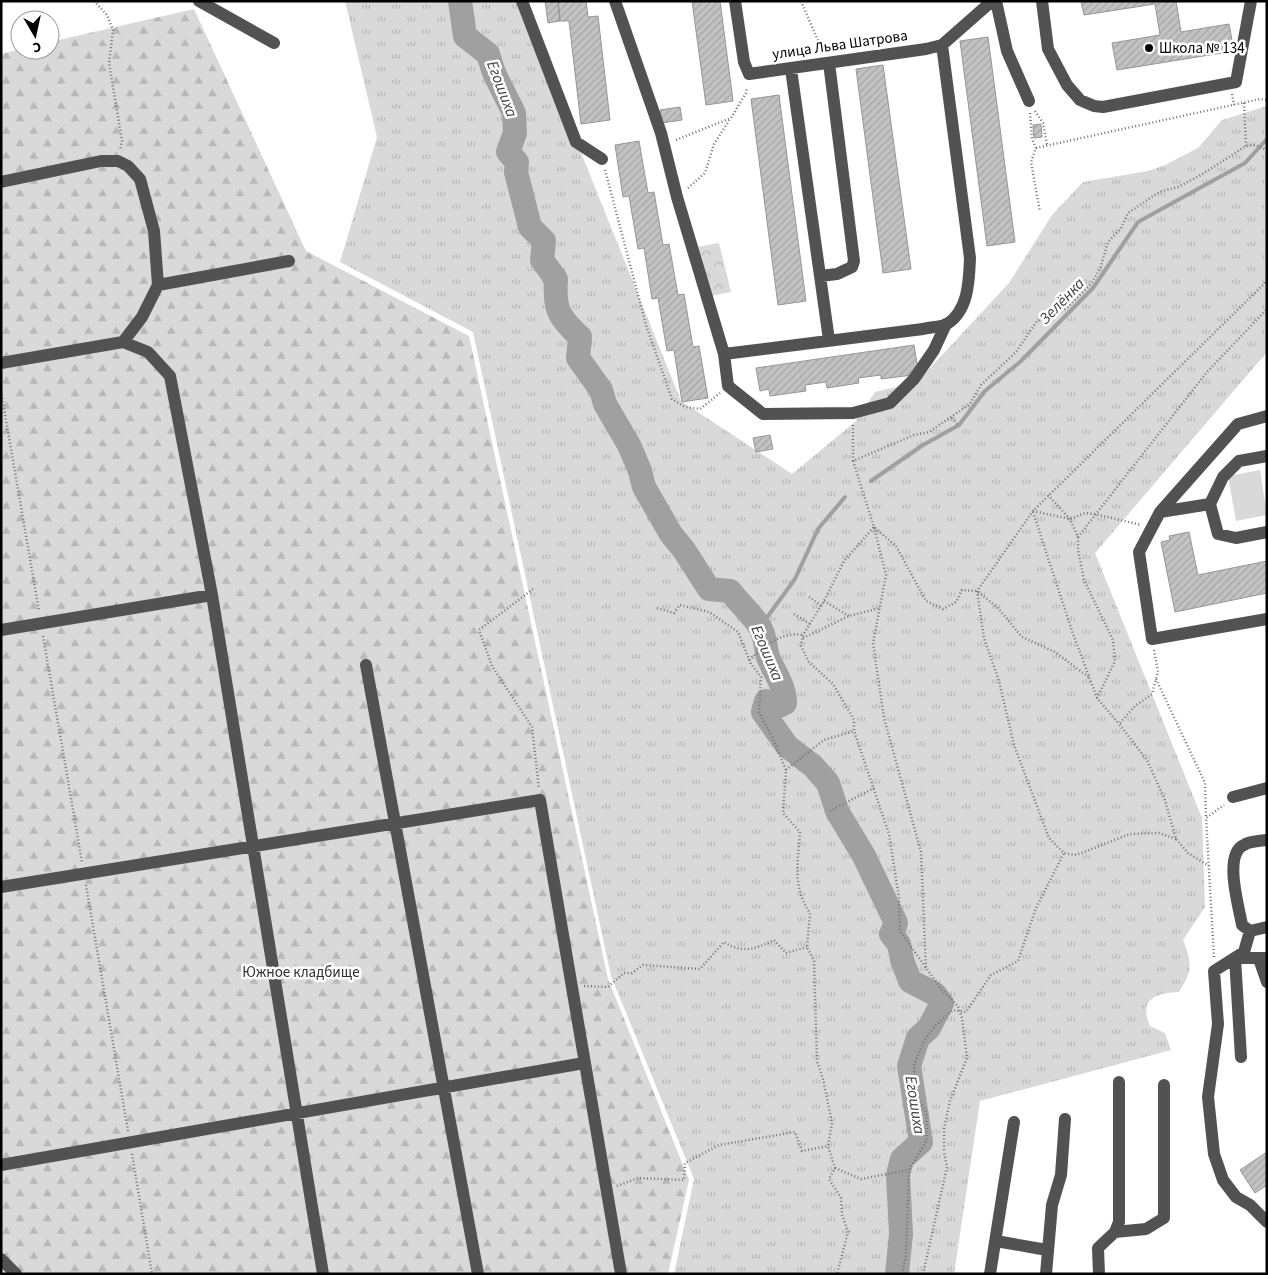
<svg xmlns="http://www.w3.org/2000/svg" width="1268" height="1275" font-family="'Source Sans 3',sans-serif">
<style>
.grass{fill:url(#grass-tufts)}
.forest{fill:url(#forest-firs)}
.park{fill:url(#park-crowns)}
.pitch{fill:#d9d9d9}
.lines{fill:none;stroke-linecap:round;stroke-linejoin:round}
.stream{stroke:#a0a0a0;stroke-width:4}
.river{stroke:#a0a0a0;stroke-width:24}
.building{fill:url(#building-hatch);stroke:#969696}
.path{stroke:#747474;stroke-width:2.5;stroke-dasharray:1 2.5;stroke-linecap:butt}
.minor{stroke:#525252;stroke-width:12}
.path-bridge{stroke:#747474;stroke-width:2.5;stroke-dasharray:1 2.5;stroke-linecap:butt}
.poi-dot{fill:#000;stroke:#fff;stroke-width:2}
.labels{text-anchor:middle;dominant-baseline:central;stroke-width:5;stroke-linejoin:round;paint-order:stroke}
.street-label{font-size:15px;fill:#000;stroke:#fff}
.poi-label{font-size:15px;fill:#000;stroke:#fff;text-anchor:start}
.park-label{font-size:15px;fill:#303030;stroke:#fff}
.water-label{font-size:16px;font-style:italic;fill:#414141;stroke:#fff}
</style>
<defs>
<pattern id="grass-tufts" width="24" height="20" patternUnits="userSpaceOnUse" patternTransform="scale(1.25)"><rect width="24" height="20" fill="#d9d9d9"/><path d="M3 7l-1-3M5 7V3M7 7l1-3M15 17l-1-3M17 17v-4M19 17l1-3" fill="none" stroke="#b8b8b8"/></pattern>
<pattern id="forest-firs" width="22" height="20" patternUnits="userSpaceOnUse" patternTransform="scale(1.25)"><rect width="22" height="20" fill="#d9d9d9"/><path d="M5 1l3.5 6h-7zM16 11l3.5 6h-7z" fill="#b8b8b8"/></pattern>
<pattern id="park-crowns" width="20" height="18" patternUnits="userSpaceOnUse" patternTransform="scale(1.25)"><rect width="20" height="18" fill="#d9d9d9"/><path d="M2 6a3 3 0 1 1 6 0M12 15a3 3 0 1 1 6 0" fill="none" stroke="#b8b8b8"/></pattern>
<pattern id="building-hatch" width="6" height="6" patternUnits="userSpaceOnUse" patternTransform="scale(1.25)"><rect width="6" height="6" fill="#c2c2c2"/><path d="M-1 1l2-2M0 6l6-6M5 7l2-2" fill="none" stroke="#a5a5a5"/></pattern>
</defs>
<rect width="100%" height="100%" fill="#fff"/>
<path class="grass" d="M345,1h175l161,400 111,73 63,-52 20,-30 42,-10 92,-99 43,-68 31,-33 65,-11 17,-6 33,-17 24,-28 45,-14v246l-172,201 107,265 3,89 -22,33c9,22 10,31 -4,52 -23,1 -41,7 -29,34l15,7 6,17 -191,51 -26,173h-280l20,-95 -83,-203 -138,-644 -133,-70 37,-125z"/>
<path class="forest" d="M194,9l112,242 163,85 139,643 81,201 -21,94h-667v-1220l19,-5 30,1v-8z"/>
<path class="park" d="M719,243l12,49 -20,4 -14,-49z"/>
<path class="pitch" d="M1260,470l7,45 -31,6 -8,-45z"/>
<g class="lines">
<path class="stream" d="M871,481l52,-36 36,-20 26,-34 36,-30 72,-73 45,-66 107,-59 22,-24
M760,627l35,-48 23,-50 27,-32"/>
<path class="river" d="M460,1l5,35 23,18 6,19 20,40 1,20 -7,19 9,10 -1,10 14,55 14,14 -2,19 14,19c-2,29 2,38 24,58l-2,21 23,32 4,14 24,41 11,26 4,16 27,47 13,16 25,39 21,2c9,12 22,23 30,36 6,10 5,20 8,30 6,15 17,29 17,46l-6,3 -13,-5 -3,11 24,34 26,20 15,17 9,28 27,45 32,67 -5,11 8,10 3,16 8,21 25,13 7,9 -13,25 -11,10 -9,28 12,76 -19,17 -4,16 3,59 -4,40"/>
</g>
<path class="building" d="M545,1h13l2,20 -12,2z
M558,1h28l2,16 10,-1 12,104 -29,4 -12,-103h-9z
M692,1h28l13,100 -27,4z
M1081,1h95l5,31 48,-8 5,27 -117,19 -5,-27 48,-8 -5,-31 -71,11z
M988,37l27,205 -28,4 -27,-205z
M883,65l28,204 -28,4 -27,-204z
M779,95l27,206 -28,4 -27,-206z
M680,107l2,13 -20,3 -2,-13z
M1041,124l1,13 -8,1 -1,-13z
M639,141l9,52 6,-1 9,53 6,-1 9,51 6,-1 9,53 6,-1 9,52 -26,4 -8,-52 -7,1 -9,-53 -6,1 -8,-51 -6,1 -9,-53 -6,1 -8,-52z
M914,345l4,25 -5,5 -32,4v-4l-23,3 1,5 -32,5 -1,-6 -21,3 1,6 -36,5 -1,-7 -9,2 -4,-23z
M770,435l3,14 -17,3 -3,-14z
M1189,532l9,43 69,-14v32l-92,19 -14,-70 9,-2 -1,-4z
M1267,1152v33l-12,8 -15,-23z"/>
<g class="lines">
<path class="path" d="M94,1l13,14 6,15 -4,33 13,78 -2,9
M801,1l21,49
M1232,94l2,11
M1244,103l2,43
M1035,111l8,12 4,22
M1030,113l2,26 4,9 -5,14 9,50
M676,140l55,-22 15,-25 1,-6
M1036,148l224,-49 7,1
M605,170l41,155 26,74 13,8 15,2 20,-16
M688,188l17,-15 9,-29 16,-25
M1,391l38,220
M952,418l5,6
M853,425v36l61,-26 15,-3 41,-28 11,-19 35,-33 21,-31 29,-12 25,-25 9,-15 8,-27 13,-14 7,-15 31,-21 19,-5 23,-12 45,-29 9,-1 12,5
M1048,495l22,24 8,18v13l6,30 29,60 2,21 -18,37
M1033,511l37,8 15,-6 10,1 46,11
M1033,512l39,119 25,67 22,26
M874,527l12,48 -13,68 11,75 37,134 5,118
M875,528l21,18 30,55 17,8 13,-7 6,-12 15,1 21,17 24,29 33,15 35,26
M1078,537l129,-165 60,-63
M533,589l-54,41 13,36 40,61 7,62
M809,597l13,9
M824,601l25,15
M657,608l17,5 6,-8 29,7 29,20 13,32 10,13 -2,35 13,25 14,33 -3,43 17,19c-2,30 -8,55 10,81l-3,34 7,14 3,100 6,18 9,44 -4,23 7,22 -6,11 12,19 1,17 6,17 -11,42
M794,614l16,10
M43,636l39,226
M803,638l46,-22 31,-8
M1154,650l4,22 -6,22 -17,12 -16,18 28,36 18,40 11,39 12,14 21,13
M749,660c15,-14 33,-29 54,-25
M1156,679l49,104 1,35
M786,770l38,-30 30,-9
M830,811l44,-23
M1176,839l-17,-6 -29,1 -54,21 -12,-2 -15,-15 -35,-93 -15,-64 -15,-43 -7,-47 56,-80 234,-230
M86,885l42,246
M1214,957l-8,-139 18,-13
M584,986l24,1 16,-14h8l11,-8 57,4 24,-27c18,12 32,7 50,-2l12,13 21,-6
M132,1154l20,120
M835,1168l26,11 48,-9
M617,1186l21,-8 46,2 1,-17 34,-18 76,-13 7,19 26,-5
M902,1274l4,-19 3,-85 18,-30 -1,-28 -10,-17 -2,-30 9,-22 12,-17 18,-16 13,2 25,-37 27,-14 18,-53 28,-55
M923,1274l24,-107 -3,-15"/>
<path class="minor" d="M199,1l75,42
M522,1l54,141 26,17
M615,1l46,132 16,64 47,157 199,-25c7,-2 18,-2 24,-5 22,-14 22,-44 23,-66l-28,-213
M735,1l9,61 5,12 177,-25 16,-4 50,-44
M996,1l11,50 22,50
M1042,1l6,48 19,36 13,15 14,6 9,1 133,-25 15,-81
M791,69l38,271
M1,182l100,-21h17l10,5 12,13 14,52 4,54 -16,32 -19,25 25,10 22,24 42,219 111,679
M820,276l17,-2 15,-7 2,-6 -25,-198
M158,285l131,-24
M724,354l4,32 35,28 90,-1 37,-10 24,-24 20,-29 12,-26
M1,363l122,-21
M1267,416l-29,8 -78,88 50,-8 8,30 18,4 31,-6
M1210,504l13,-27 16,-16 28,-5
M1160,512l-21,40 13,87 115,-20
M1,630l211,-35
M366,665l112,609
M1233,797l34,-9
M1,887l539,-87 81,474
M1267,927l-17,4 -6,21 -30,19 4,53 -10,73 6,57 9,26 13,17 14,8 17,17
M1250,931l-8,-6c-3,-18 -19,-71 2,-80 6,-4 16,-4 23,-5
M1259,959l8,23
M1241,1057l-6,-99h32
M1,1165l583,-102
M1115,1232l31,-3 18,-11v-133
M996,1241l51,9
M1,1259l15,15
M990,1274l24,-152
M1046,1274l6,-69 9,-30 4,-56
M1099,1274l-1,-26 17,-16 4,-10v-140"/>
<path class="path-bridge" d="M853,461l21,66 -30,34 -20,40 -21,34 -2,11 8,16 24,22 21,36v11l35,103 10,64 1,33 41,58 17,17 4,12 5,40 -17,43 -6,27v24"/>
</g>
<circle class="poi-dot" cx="1149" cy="48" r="5"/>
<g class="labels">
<g class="street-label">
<text transform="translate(840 45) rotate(-8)">улица Льва Шатрова</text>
</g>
<g class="poi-label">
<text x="1159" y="48">Школа № 134</text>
</g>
<g class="park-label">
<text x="301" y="972">Южное кладбище</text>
</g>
<g class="water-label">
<text transform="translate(502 89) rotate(69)">Егошиха</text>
<text transform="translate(1062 301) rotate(-46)">Зелёнка</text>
<text transform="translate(767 653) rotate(67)">Егошиха</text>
<text transform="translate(915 1105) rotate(81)">Егошиха</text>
</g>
</g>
<rect width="1268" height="1275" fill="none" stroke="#000000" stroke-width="5"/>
<g transform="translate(35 35) rotate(171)"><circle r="24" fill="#ffffff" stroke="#999999"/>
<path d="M0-4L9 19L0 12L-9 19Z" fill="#000000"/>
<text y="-8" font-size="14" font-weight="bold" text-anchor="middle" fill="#000000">С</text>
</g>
</svg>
